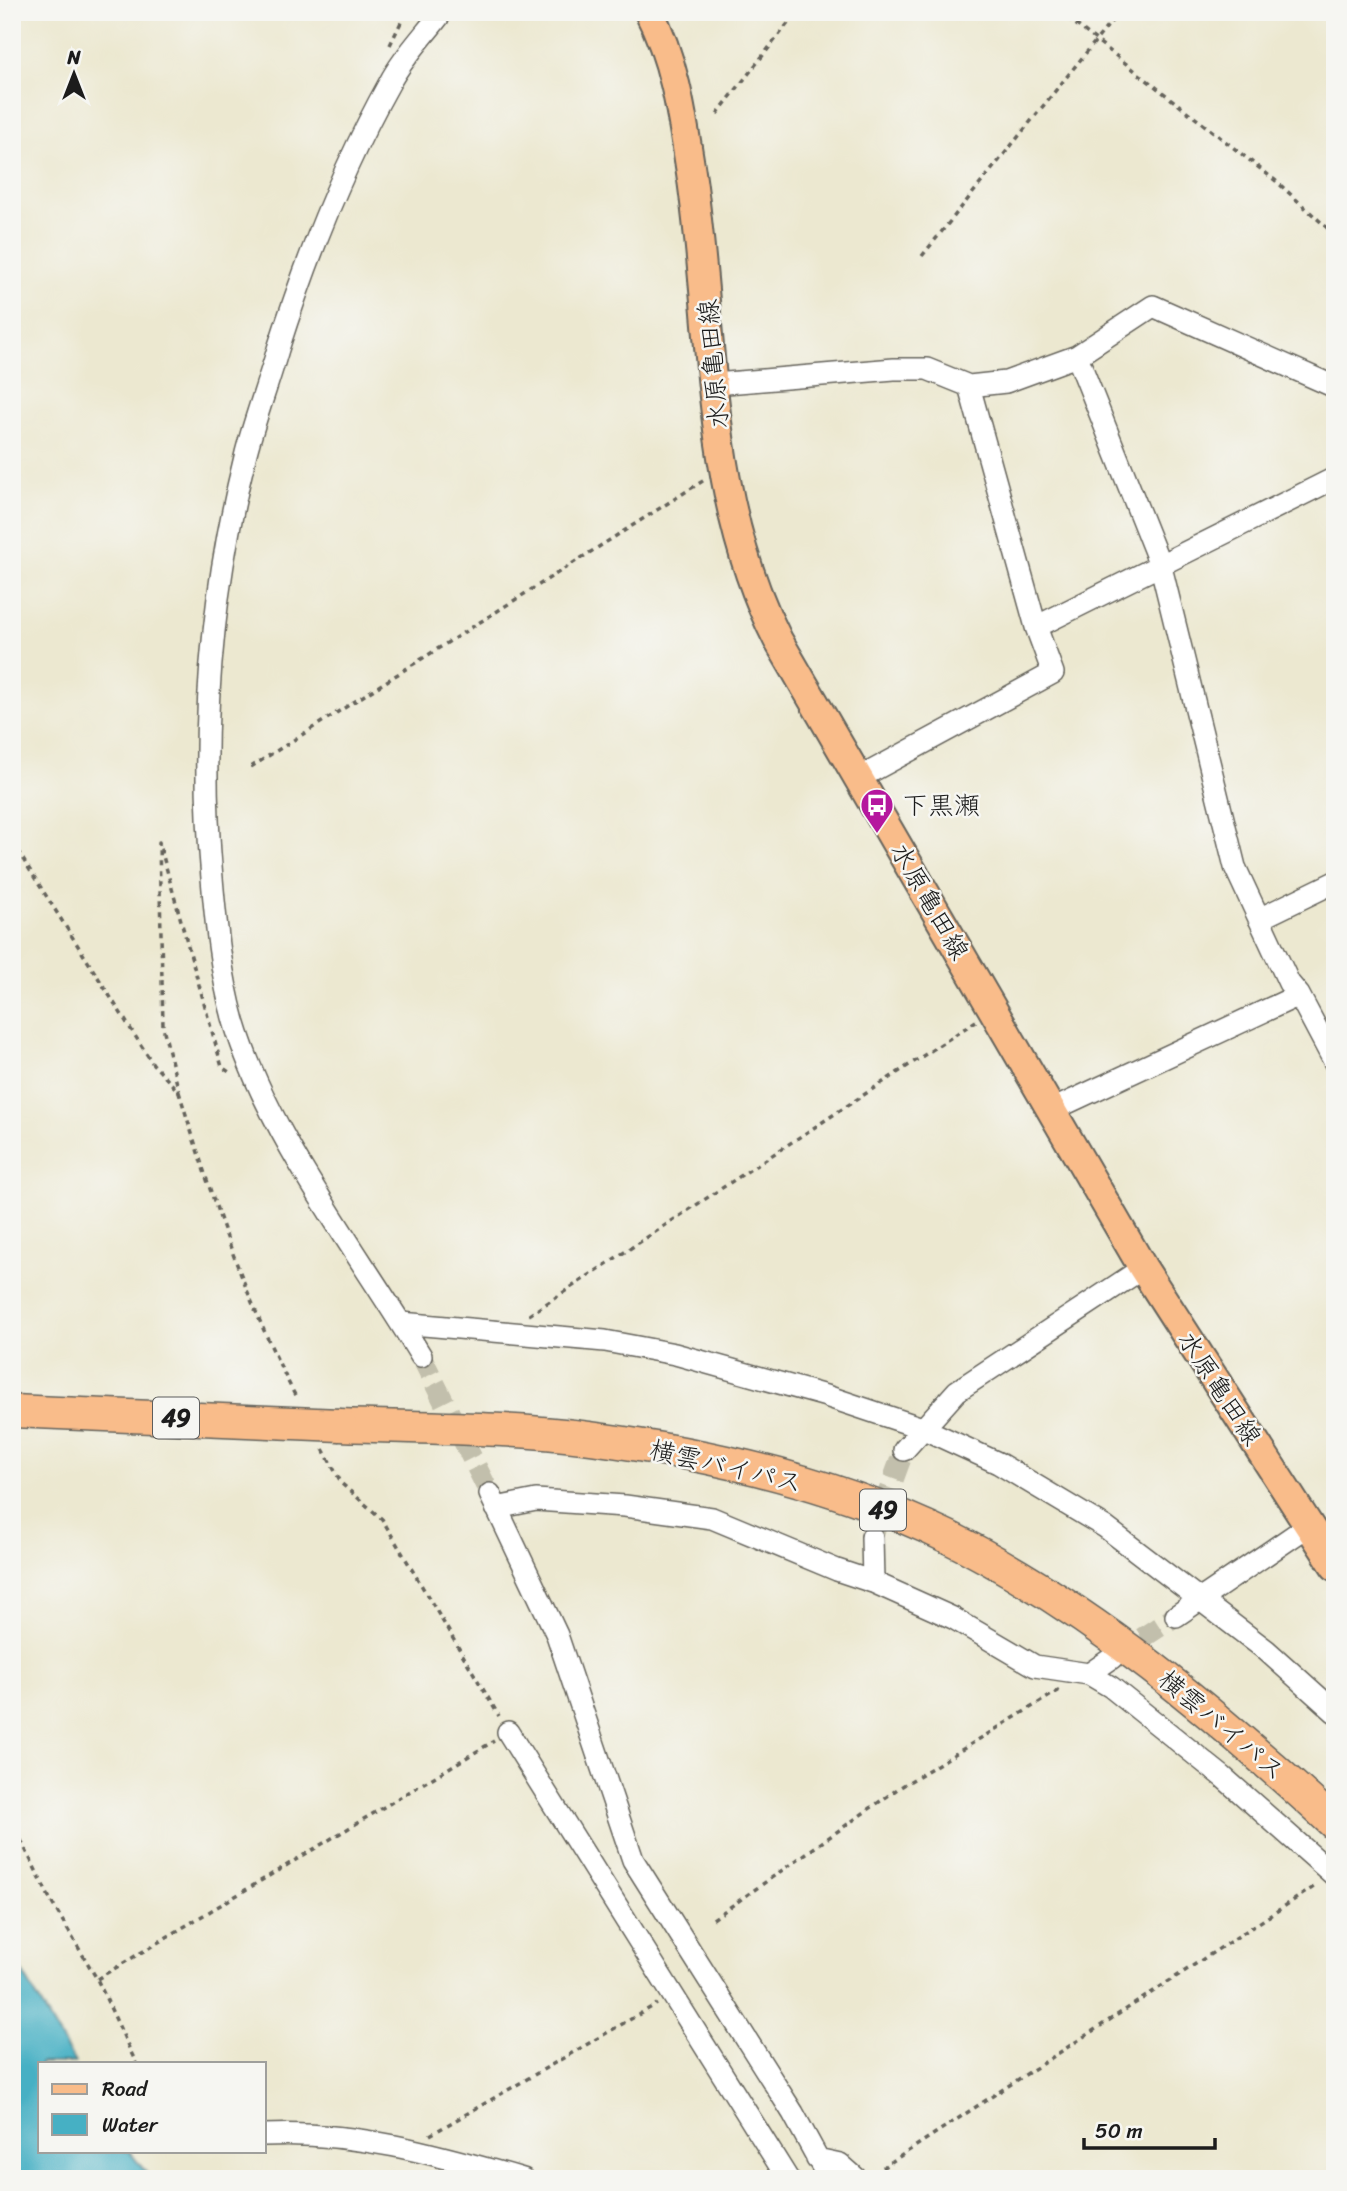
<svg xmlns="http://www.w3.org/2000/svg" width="1347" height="2191" font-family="Sriracha,'Klee One',sans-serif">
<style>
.water{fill:#46b0c4;stroke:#316670;stroke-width:2}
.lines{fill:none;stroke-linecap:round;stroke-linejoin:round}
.minor-tunnel{stroke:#c2bfac;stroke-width:21;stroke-dasharray:21 10;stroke-linecap:butt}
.minor-casing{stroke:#65635b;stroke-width:24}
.major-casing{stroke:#65635b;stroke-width:32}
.highway-casing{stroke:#65635b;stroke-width:35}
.path{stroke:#65635b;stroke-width:3.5;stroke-dasharray:5 5;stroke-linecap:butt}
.minor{stroke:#fff;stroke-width:21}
.major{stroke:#f9bc8a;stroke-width:28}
.highway{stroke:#f9bc8a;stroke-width:32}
.highway-bridge-casing{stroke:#65635b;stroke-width:35;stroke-linecap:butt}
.highway-bridge{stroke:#f9bc8a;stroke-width:32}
.labels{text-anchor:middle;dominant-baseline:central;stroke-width:5;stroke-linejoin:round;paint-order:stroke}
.shield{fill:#f6f6f2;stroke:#5d5d5c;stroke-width:2}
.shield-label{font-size:24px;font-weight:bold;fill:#1c1c1c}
.street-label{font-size:26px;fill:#1c1c1c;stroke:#f6f6f2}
.poi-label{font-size:26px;fill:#1c1c1c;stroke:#f6f6f2;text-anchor:start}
</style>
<rect width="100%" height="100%" fill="#f6f6f2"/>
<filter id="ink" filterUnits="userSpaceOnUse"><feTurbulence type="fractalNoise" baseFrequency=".0143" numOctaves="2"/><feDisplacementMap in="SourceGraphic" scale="14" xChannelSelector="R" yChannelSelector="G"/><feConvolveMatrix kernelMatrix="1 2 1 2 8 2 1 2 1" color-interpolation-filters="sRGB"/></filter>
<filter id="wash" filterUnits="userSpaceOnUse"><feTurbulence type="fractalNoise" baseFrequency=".00686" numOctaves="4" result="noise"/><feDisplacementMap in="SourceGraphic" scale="28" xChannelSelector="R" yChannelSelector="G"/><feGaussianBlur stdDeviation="1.57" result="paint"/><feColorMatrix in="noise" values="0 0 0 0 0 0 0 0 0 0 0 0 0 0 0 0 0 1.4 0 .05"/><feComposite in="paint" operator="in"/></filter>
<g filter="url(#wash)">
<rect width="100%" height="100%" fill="#ece8d0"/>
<path class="water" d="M12,1954l63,109h-35v88h89l22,28h-139z"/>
</g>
<g filter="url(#ink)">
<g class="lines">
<path class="minor-tunnel" d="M421,1356l69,138
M872,1537l32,-87
M1116,1655l60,-39"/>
<defs>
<path id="minor" d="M1077,356l84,211 74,300 54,116 10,12 36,68
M714,384l180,-15h33l42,17 37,-4 71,-26 76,-50 182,81
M1036,627l299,-149
M859,778l194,-105 -17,-46 -67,-241
M1259,919l76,-37
M1052,1110l247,-115
M401,1323l204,18 70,13 151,42 96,32 76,35 107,64 161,123 69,62
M421,1356c-62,-103 -153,-220 -187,-335 -13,-46 -18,-96 -22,-143 -13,-143 -1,-286 34,-425 9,-35 22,-69 32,-104 29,-91 65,-183 112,-267 13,-25 35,-47 52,-70
M904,1450l53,-59 186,-123
M490,1494l67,141 76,225 160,253 36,66
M496,1508l40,-8 89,6 87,12 125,52 36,12 80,36 82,48 54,8 22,13 112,90 112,99
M872,1537l1,45
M1176,1616l132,-90
M1089,1674l23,-16
M508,1732l280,447
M264,2135c89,-5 175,20 259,44
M817,2159l23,5 17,15"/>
<path id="major" d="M649,12c25,47 33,103 41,154 25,159 13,328 88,474l365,628 192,298"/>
<path id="highway" d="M340,1425c83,3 168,2 250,13 122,16 247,45 358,99 145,72 268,178 387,287"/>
</defs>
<use href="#minor" class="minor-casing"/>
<use href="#major" class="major-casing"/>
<use href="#highway" class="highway-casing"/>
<path class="path" d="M1060,12l216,169 59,54
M12,20l14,-8
M390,45l16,-33
M717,114l80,-102
M922,256l197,-244
M251,767l455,-288
M12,842l141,222 26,28 -16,-65 -4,-185 63,225 10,7
M179,1092c32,104 67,210 118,307
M529,1315l447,-294
M323,1449l19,35 40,35 117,197
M12,1822l40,81 45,76 39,84
M713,1919l186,-131 164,-100
M97,1979l397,-238
M430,2135l227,-131
M882,2168l435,-283"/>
<use href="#minor" class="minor"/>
<use href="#major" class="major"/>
<use href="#highway" class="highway"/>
<defs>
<path id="highway-bridge" d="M12,1411l328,14"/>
</defs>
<use href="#highway-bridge" class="highway-bridge-casing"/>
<use href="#highway-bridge" class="highway-bridge"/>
</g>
</g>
<defs>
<symbol id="bus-pin" viewBox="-11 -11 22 30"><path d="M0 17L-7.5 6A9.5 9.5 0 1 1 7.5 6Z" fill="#b5179e" stroke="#f6f6f2"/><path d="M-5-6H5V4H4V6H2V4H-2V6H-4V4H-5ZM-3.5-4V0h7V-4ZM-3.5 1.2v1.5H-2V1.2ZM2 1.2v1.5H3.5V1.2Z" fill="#fff"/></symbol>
</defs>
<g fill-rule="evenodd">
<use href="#bus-pin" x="858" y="786" width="38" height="52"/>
</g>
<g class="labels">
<g class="shield">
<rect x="153" y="1397.5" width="46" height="41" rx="5"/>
<rect x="860" y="1489.5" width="46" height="41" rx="5"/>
</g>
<g class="shield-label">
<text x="176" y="1418">49</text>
<text x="883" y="1510">49</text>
</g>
<g class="street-label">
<text transform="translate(713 364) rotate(-95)">水原亀田線</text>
<text transform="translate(930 901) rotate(60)">水原亀田線</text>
<text transform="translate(1220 1388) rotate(57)">水原亀田線</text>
<text transform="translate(726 1466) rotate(13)">横雲バイパス</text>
<text transform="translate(1222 1725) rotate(40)">横雲バイパス</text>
</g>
<g class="poi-label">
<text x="902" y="805">下黒瀬</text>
</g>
</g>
<rect width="1347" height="2191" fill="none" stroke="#f6f6f2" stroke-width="42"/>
<rect x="38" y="2062" width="228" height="91" fill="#f6f6f2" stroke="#9f9f9c" stroke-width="2"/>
<rect x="52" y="2084" width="35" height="10" fill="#f9bc8a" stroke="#9f9f9c" stroke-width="2"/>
<text x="102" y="2096" font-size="21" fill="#1c1c1c">Road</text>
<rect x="52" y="2114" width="35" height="21" fill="#46b0c4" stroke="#9f9f9c" stroke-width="2"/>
<text x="102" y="2132" font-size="21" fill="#1c1c1c">Water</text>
<g transform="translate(74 74)" stroke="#f6f6f2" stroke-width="5" paint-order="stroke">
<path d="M0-5L12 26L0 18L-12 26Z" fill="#1c1c1c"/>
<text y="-10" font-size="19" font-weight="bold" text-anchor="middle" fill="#1c1c1c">N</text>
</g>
<path d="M1084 2138v10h131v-10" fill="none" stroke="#1c1c1c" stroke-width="3.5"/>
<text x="1095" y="2138" font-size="21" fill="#1c1c1c" stroke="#f6f6f2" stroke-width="5" paint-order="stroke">50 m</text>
</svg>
